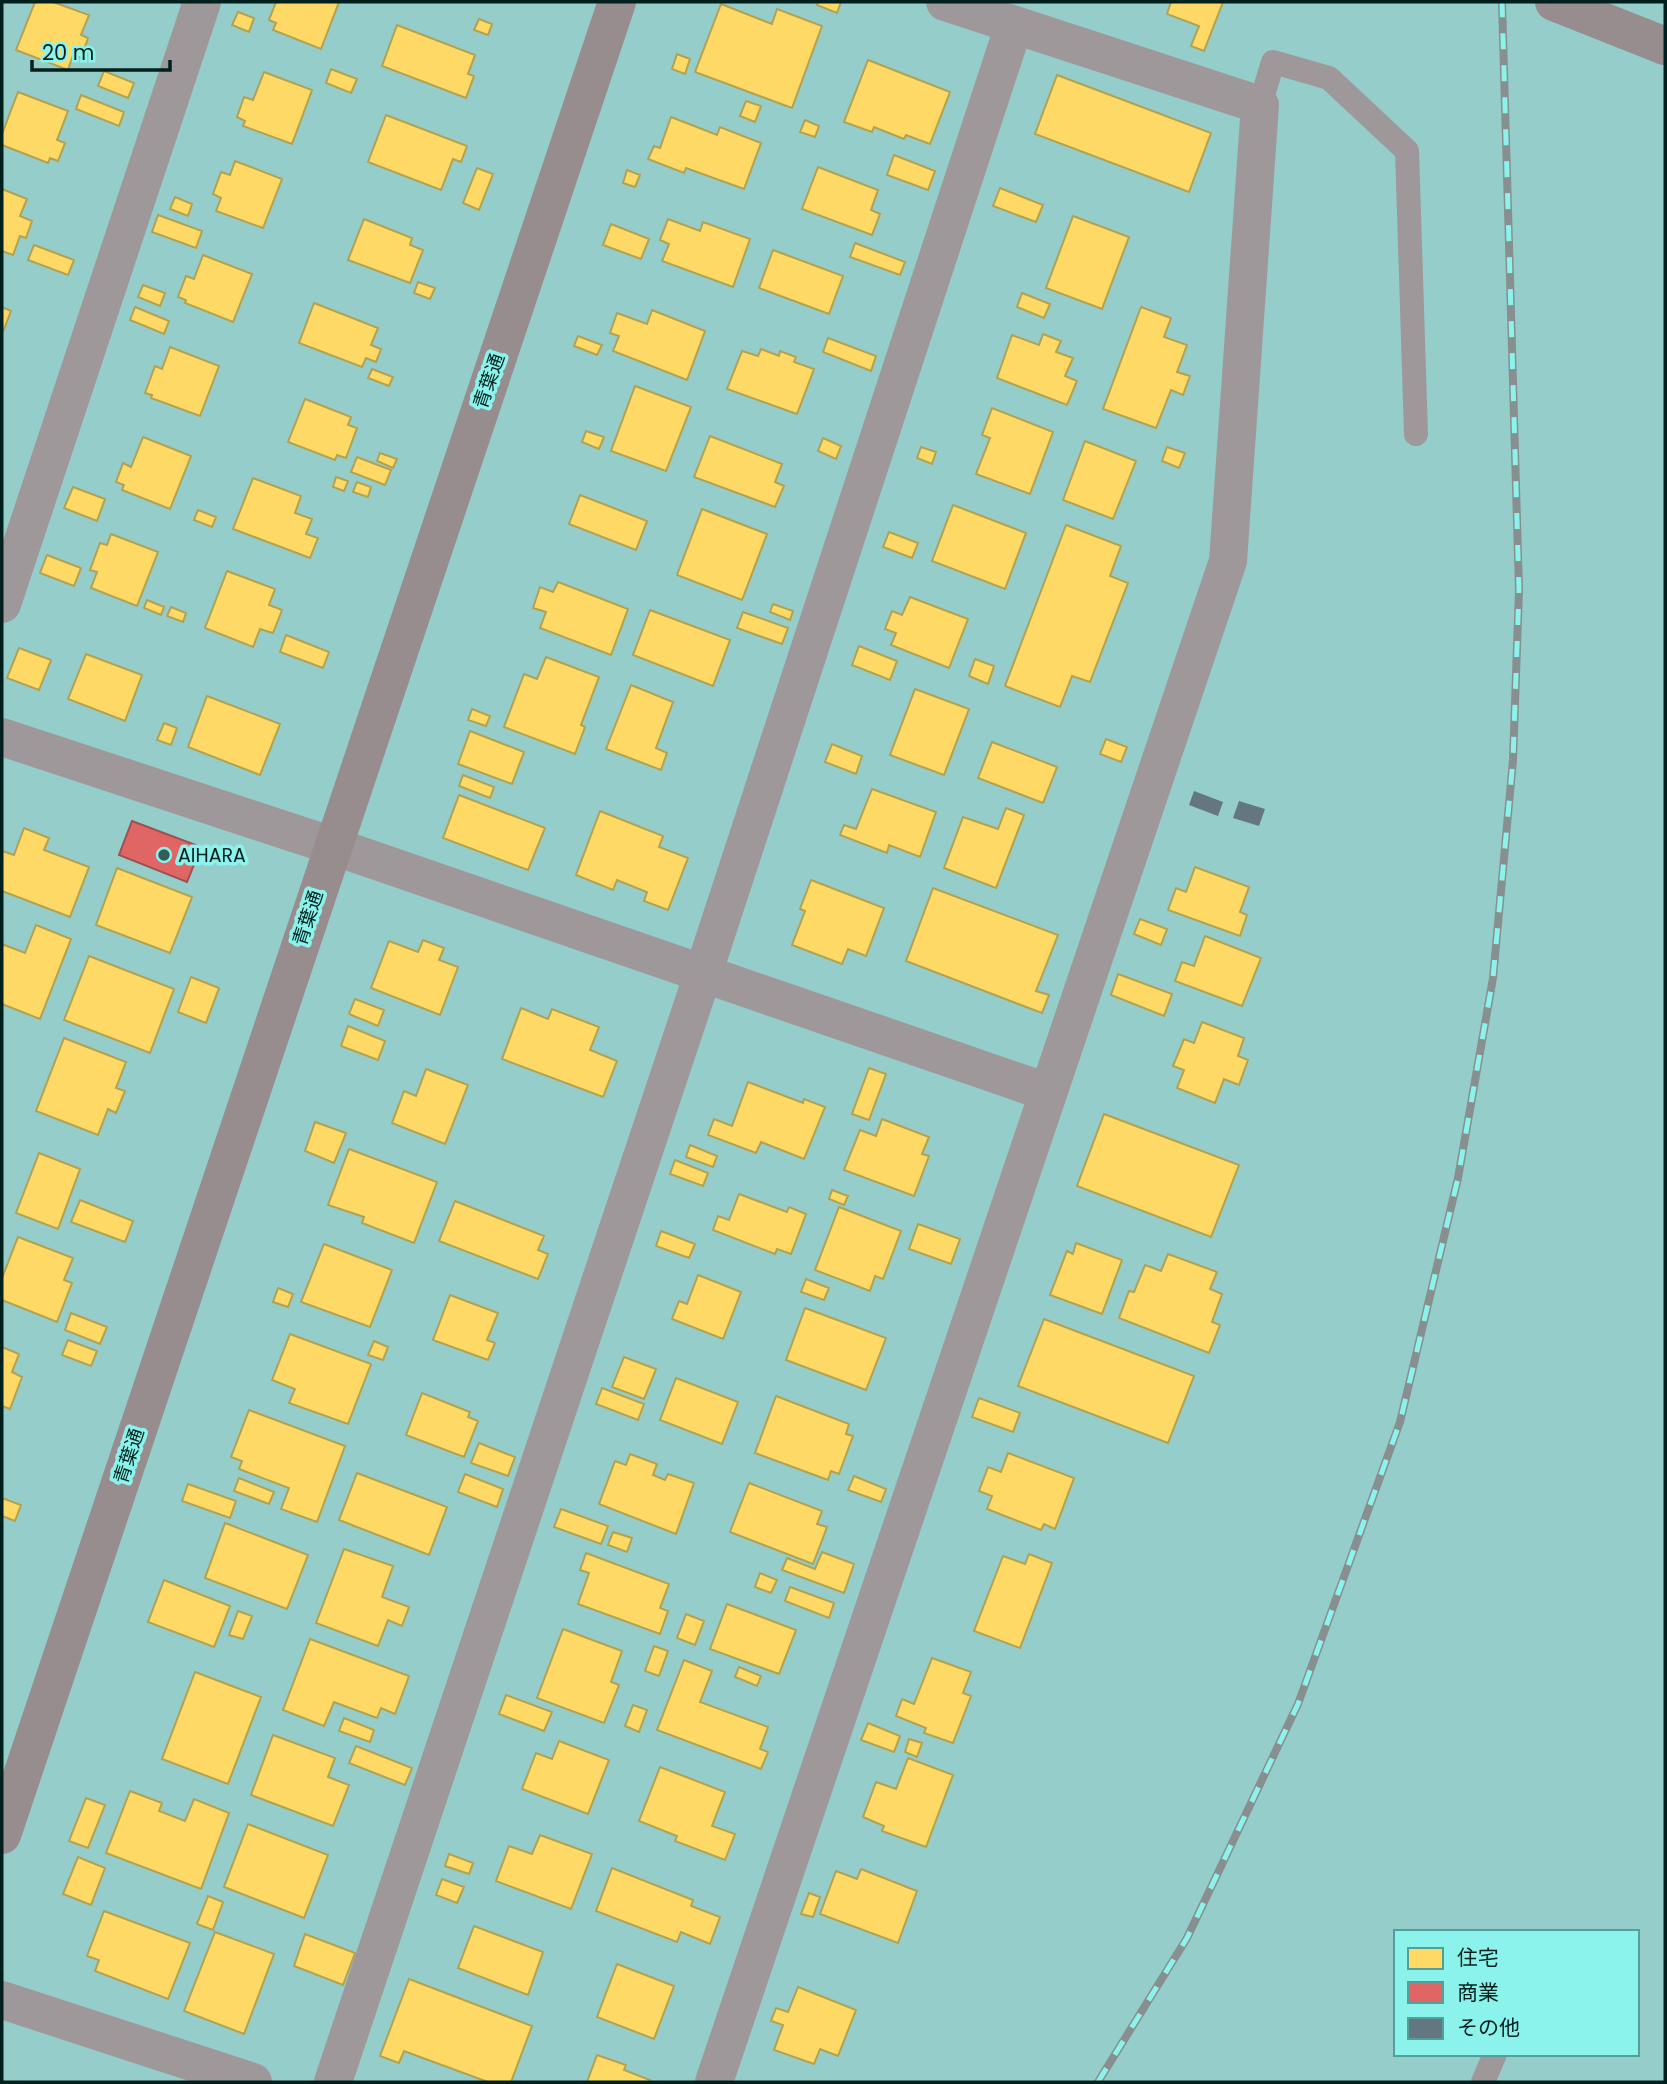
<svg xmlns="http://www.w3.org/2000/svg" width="1667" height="2084" font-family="Poppins,'Noto Sans JP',sans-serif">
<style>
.homes{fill:#ffd966;stroke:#b2a250;stroke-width:2}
.shops{fill:#e06666;stroke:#9d5150;stroke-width:2}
.building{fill:#647780}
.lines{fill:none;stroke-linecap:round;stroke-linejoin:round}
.lane{stroke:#9f989a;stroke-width:24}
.street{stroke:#9f989a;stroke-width:38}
.secondary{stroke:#978c8e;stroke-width:38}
.rail-casing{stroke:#888f8f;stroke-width:8}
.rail{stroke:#8bf3eb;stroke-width:5;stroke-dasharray:16;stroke-linecap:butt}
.poi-dot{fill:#345d5a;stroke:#8bf3eb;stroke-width:2.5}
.labels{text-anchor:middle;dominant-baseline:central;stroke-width:7;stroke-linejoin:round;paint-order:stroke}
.street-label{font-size:19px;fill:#00201e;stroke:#8bf3eb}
.poi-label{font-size:19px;fill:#00201e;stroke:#8bf3eb;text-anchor:start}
</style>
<rect width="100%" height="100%" fill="#95cdca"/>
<path class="homes" d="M35,2h18l36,13 -8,20 7,3 -7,20 -8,-3 -5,15 -52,-20z
M276,2h63l-18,47 -48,-19 3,-7 -7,-3z
M818,2h23l-4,11 -20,-8z
M1171,2h52l-19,49 -13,-5 8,-20 -32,-12z
M721,4l51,20 5,-15 45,17 -30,82 -97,-36z
M238,12l16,6 -5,14 -17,-7z
M479,19l13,5 -4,11 -14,-5z
M397,25l78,30 -7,19 6,2 -8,22 -84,-32z
M677,54l13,5 -5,15 -13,-5z
M868,60l82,32 -20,52 -24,-9 -2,4 -30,-12 -2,5 -28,-10z
M331,69l26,10 -6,14 -25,-10z
M104,71l30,12 -6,15 -30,-12z
M264,72l48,18 -20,54 -49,-18 2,-5 -8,-4 7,-20 9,3z
M1057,75l154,58 -22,59 -154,-58z
M18,92l50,19 -11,29 8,3 -7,18 -8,-3 -2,5 -46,-18v-11z
M81,95l43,17 -5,14 -43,-17z
M746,101l15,5 -6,16 -15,-6z
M386,115l81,31 -6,16 -8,-3 -12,31 -73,-28z
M671,117l46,18 3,-8 41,16 -17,46 -58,-21 -2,5 -36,-14 6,-13 6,2z
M805,120l14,6 -4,11 -15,-5z
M894,155l41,16 -7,19 -41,-15z
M235,161l47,18 -19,49 -47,-17 5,-13 -8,-4 8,-22 9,3z
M818,167l60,23 -7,20 9,4 -8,21 -70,-26z
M477,168l16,6 -14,36 -16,-7z
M627,170l13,5 -5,12 -12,-4z
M1000,188l43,17 -7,17 -43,-16z
M2,189l25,10 -7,17 12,5 -6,17 -6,-2 -7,19 -11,-4z
M175,197l17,7 -4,12 -18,-7z
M158,215l44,16 -6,17 -44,-16z
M1073,216l56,21 -27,72 -56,-21z
M364,219l48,19 -2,7 13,5 -13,33 -62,-23z
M668,219l32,12 3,-9 47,17 -17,48 -71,-26 7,-17 -9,-4z
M611,224l38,15 -8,20 -38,-14z
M855,243l50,19 -5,13 -50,-18z
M34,245l40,15 -6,15 -40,-15z
M773,250l70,26 -14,38 -70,-26z
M203,255l49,19 -19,48 -48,-19 1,-3 -8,-3 8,-21 8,3z
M418,282l17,6 -5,11 -16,-6z
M143,285l22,8 -5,13 -22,-9z
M1022,293l28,11 -6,14 -27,-11z
M314,303l64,25 -7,17 10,4 -5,13 -10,-4 -4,9 -63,-24z
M2,307l9,4 -9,23z
M135,307l34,14 -5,13 -34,-14z
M1141,307l30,11 -7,19 23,8 -10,27 13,4 -7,19 -12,-5 -15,38 -53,-19z
M652,310l53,21 -18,49 -74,-29 6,-15 -9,-3 7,-20 30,11z
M1043,334l18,7 -5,11 17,6 -8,18 12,5 -10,24 -70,-27 15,-43 27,10z
M578,336l24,9 -5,10 -23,-9z
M828,338l48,18 -5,15 -48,-19z
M170,347l49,19 -19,50 -49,-18 1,-3 -7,-2 10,-27 7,3z
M761,349l18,7 1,-5 16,6 -2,5 20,7 -17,45 -70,-25 15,-38 16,5z
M372,369l21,8 -4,9 -21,-8z
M635,386l56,21 -25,64 -55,-20z
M305,399l46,18 -3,8 9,3 -11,30 -9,-3 -2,5 -47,-18z
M992,408l61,24 -23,62 -54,-20 14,-36 -8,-3z
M586,431l18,6 -5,12 -17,-7z
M710,436l72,28 -7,18 9,4 -9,21 -81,-30z
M143,437l48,19 -21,53 -48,-19 2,-5 -8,-3 7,-19 8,4z
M823,438l18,8 -5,13 -18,-8z
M1085,441l51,20 -23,58 -50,-19z
M921,447l15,5 -4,12 -15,-6z
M1167,447l18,6 -6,15 -17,-7z
M380,453l17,6 -4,9 -16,-7z
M357,457l34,13 -6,15 -34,-13z
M336,477l12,4 -4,10 -11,-4z
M253,478l48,18 -6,17 17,6 -6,15 12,4 -8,20 -77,-29z
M357,482l14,5 -3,10 -15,-5z
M73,487l32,12 -8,22 -33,-13z
M580,495l67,26 -11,29 -67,-26z
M953,505l73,28 -21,56 -73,-28z
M702,509l65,25 -25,66 -65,-25z
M198,510l18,7 -4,10 -18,-7z
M1066,525l55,21 -11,30 18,7 -38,99 -18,-6 -12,31 -55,-21z
M889,532l29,11 -6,15 -29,-11z
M111,534l47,18 -21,54 -46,-18 6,-16 -7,-2 10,-27 7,2z
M47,555l34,13 -7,18 -34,-13z
M227,571l48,18 -6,16 13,5 -9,23 -13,-4 -7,18 -48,-19z
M558,582l70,27 -17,46 -71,-27 6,-16 -13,-4 7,-21 13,5z
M910,597l58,22 -19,49 -58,-23 5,-12 -11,-4 7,-18 10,4z
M147,600l17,7 -3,8 -17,-7z
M773,604l20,7 -3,9 -20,-8z
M171,607l15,6 -3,9 -16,-6z
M650,610l80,30 -17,46 -80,-31z
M743,612l45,16 -6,16 -45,-16z
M286,635l43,17 -6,16 -43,-16z
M859,646l38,15 -7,19 -38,-15z
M19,648l32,12 -12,30 -32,-12z
M86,654l56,21 -17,46 -57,-22z
M546,657l53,20 -18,48 4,2 -10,27 -71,-27 20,-53 13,5z
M975,659l19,7 -6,18 -19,-8z
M631,685l42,17 -17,46 11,5 -6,17 -55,-21z
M915,689l54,20 -25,66 -54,-20z
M207,696l73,28 -20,51 -72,-28z
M472,709l18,7 -4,10 -18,-6z
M164,723l13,5 -6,17 -14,-5z
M470,731l54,21 -12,32 -54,-20z
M1106,739l21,8 -6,15 -21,-8z
M992,742l65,25 -14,36 -65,-25z
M832,744l30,12 -6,18 -31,-12z
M463,775l31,12 -4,11 -31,-12z
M872,789l64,23 -16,45 -31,-12 -2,8 -47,-18 4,-10 12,4z
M459,795l86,33 -17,42 -85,-32z
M1006,808l18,7 -28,73 -52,-20 19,-51 35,12z
M600,811l63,25 -4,11 29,11 -20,52 -24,-9 3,-9 -30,-12 -4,10 -37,-15z
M24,828l25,10 -5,12 45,17 -19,50 -68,-26v-40l12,4z
M1195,867l54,20 -9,25 7,3 -7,21 -72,-26 8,-22 10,4z
M117,868l75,29 -22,56 -74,-28z
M811,880l73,28 -18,48 -18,-7 -6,15 -50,-19 13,-34 -5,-2z
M933,888l125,47 -22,56 13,4 -7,18 -136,-52z
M1140,919l27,10 -6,16 -27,-11z
M36,925l35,14 -31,80 -38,-15v-60l23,9z
M1205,936l56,22 -19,48 -67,-25 7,-19 12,4z
M423,940l21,8 -5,12 19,7 -18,48 -69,-27 18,-47 29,11z
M89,956l85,33 -24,64 -86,-33z
M1118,974l54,20 -8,22 -53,-21z
M191,977l28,11 -13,35 -28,-11z
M355,999l29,11 -6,16 -29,-12z
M521,1008l27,11 4,-10 47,18 -9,23 27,11 -14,36 -101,-38z
M1202,1022l42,16 -6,18 10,4 -9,25 -15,-6 -9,24 -38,-15 7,-18 -11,-4 11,-27 10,4z
M348,1026l37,15 -7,19 -37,-14z
M64,1038l62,24 -10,26 9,3 -9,22 -8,-4 -10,26 -62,-24z
M869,1068l17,6 -17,46 -17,-6z
M426,1069l42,16 -23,59 -53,-21 12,-32 12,5z
M748,1082l55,21 1,-4 21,8 -21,52 -43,-17 -5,11 -48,-18 6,-16 18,7z
M1104,1114l135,51 -28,72 -134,-51z
M882,1119l47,18 -7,17 7,2 -15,40 -70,-26 16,-40 16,6z
M315,1122l31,11 -12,30 -29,-12z
M690,1145l27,11 -4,11 -27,-10z
M349,1149l88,33 -23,61 -52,-20 2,-6 -36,-12z
M39,1153l41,16 -22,60 -42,-16z
M675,1160l33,13 -5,13 -33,-12z
M832,1190l16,6 -4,9 -15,-6z
M739,1194l48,18 2,-5 17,7 -15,40 -14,-5 -2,5 -62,-24 5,-14 11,4z
M80,1200l53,21 -8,21 -54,-20z
M455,1201l89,35 -6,14 10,4 -10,25 -99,-38z
M839,1207l62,24 -18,48 -8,-3 -5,15 -55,-21z
M918,1224l42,15 -9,25 -42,-15z
M661,1231l34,13 -6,14 -33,-12z
M18,1237l55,21 -9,22 8,3 -15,39 -55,-22v-22z
M1076,1243l46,17 -20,54 -52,-19 17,-44 6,3z
M324,1244l68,26 -22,57 -69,-25z
M1168,1254l49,18 -7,17 12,5 -10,28 8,3 -11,28 -90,-35 10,-27 5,1 11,-27 16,6z
M698,1275l43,17 -18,47 -51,-20 7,-18 8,3z
M806,1279l23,9 -5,12 -23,-8z
M278,1288l15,6 -5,13 -15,-5z
M450,1295l48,18 -11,27 8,3 -7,17 -55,-20z
M805,1308l81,30 -20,52 -80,-30z
M71,1313l36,14 -7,17 -35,-14z
M1044,1319l150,57 -26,67 -150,-57z
M290,1334l81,30 -23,60 -59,-21 6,-14 -23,-9z
M68,1340l29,11 -6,15 -29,-11z
M374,1341l14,6 -5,13 -15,-5z
M2,1347l17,7 -7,18 10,5 -12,32 -8,-3z
M624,1357l32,12 -12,30 -32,-12z
M676,1378l62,24 -16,42 -62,-24z
M602,1388l42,16 -6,16 -42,-16z
M422,1393l48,19 -2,5 10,4 -14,36 -58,-22z
M776,1396l73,28 -3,10 7,2 -14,38 -8,-3 -3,9 -73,-27z
M979,1398l41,15 -7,19 -41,-15z
M249,1410l96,36 -28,76 -36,-13 8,-21 -50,-19 3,-8 -11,-4z
M479,1443l36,14 -7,19 -37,-13z
M1008,1453l66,25 -19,51 -11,-5 -3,6 -54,-21 5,-13 -13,-5 9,-24 13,5z
M630,1454l27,10 -4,11 12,5 3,-6 26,9 -18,51 -77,-30 16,-43 11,4z
M357,1473l90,34 -18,48 -90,-35z
M465,1474l38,15 -6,18 -39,-15z
M854,1476l32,13 -5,13 -33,-12z
M239,1478l35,14 -5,12 -35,-13z
M749,1483l73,28 -5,13 10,3 -14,37 -83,-32z
M188,1484l48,17 -6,17 -48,-17z
M2,1498l19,7 -6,16 -13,-5z
M561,1509l47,17 -7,18 -47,-17z
M225,1523l83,32 -21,54 -82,-31z
M613,1532l19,6 -5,14 -19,-7z
M344,1549l49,17 -11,31 27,10 -7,19 -14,-6 -10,26 -62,-23z
M822,1552l32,12 -10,29 -62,-23 5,-12 28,11z
M586,1553l83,31 -9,24 8,3 -8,23 -82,-30 11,-31 -9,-3z
M1029,1554l23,9 -32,85 -46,-17 29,-75 22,8z
M760,1573l17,7 -6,13 -16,-6z
M164,1580l66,26 -16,41 -66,-25z
M790,1587l44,16 -5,15 -44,-17z
M727,1604l69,26 -17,44 -69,-25z
M238,1611l14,5 -9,23 -14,-4z
M686,1614l18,7 -9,24 -18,-7z
M563,1629l59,22 -11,31 8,3 -15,38 -67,-25z
M310,1639l99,37 -14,38 -14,-6 -4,10 -43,-16 -10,24 -41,-16z
M654,1646l14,5 -9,25 -14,-5z
M932,1658l39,14 -8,21 8,3 -18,47 -29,-10 2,-5 -30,-12 6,-17 12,5z
M684,1660l28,11 -12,31 68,25 -8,22 8,3 -7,17 -104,-39z
M739,1667l22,9 -4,10 -22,-9z
M195,1672l66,25 -33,87 -66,-25z
M506,1695l46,17 -8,19 -45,-17z
M633,1705l14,5 -8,22 -14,-6z
M344,1718l30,12 -4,12 -31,-11z
M868,1723l32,13 -6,16 -33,-12z
M273,1735l62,23 -7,19 21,8 -16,41 -82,-31z
M909,1739l13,4 -5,14 -12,-5z
M559,1741l50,19 -21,54 -66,-25 14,-36 16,6z
M356,1746l56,22 -7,17 -56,-22z
M908,1758l45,17 -27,72 -44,-16 2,-5 -21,-9 13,-35 20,7z
M660,1767l65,25 -13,34 23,8 -10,26 -50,-19 2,-5 -38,-15z
M130,1791l32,12 -3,8 26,10 9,-22 35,14 -28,76 -95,-36z
M86,1798l19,7 -17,43 -19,-7z
M248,1824l80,31 -24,63 -80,-31z
M540,1835l52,19 -21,55 -75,-28 13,-35 23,8z
M449,1854l24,9 -4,11 -24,-8z
M78,1857l27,11 -14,37 -28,-11z
M612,1868l81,32 -2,6 29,11 -10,27 -29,-12 -4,10 -81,-31z
M861,1869l56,22 -19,52 -78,-29 16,-43 21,8z
M442,1879l22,8 -7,16 -21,-8z
M809,1893l11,4 -7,20 -12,-3z
M208,1896l15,6 -10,28 -16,-6z
M104,1911l86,32 -22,56 -73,-28 4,-11 -12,-4z
M474,1926l69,26 -15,43 -70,-27z
M215,1932l59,22 -30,80 -60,-23z
M305,1934l50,19 -12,32 -49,-19z
M617,1964l57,22 -20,53 -57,-22z
M409,1979l123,47 -21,56h-23l-84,-31 -5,12 -19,-7z
M798,1987l58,23 -18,46 -18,-7 -6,15 -40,-14 9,-25 -12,-4 5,-13 12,4z
M597,2055l29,10 -2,5 26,10 -1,2h-62z"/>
<path class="shops" d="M132,821l69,26 -14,35 -68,-27z"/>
<path class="building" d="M1194,791l29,11 -5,14 -29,-11z
M1239,801l26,8 -6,17 -26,-8z"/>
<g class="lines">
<path class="lane" d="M1260,105l13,-43 56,16 78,73 9,283
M1483,2082l12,-28"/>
<path class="street" d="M2,604l200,-602
M2,737l331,109 714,246
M2,2000l251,82
M333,2082l370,-1108 311,-949
M714,2082l514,-1521 32,-456 -315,-103"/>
<path class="secondary" d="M1554,2l111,44
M2,1835l615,-1833"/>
<defs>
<path id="rail" d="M1098,2082l89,-144 111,-234 102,-282 58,-244 35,-200 20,-218 6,-170 -17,-588"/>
</defs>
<use href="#rail" class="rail-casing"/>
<use href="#rail" class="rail"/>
</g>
<circle class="poi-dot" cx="164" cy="855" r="7"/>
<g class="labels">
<g class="street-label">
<text transform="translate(489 381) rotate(-71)">青葉通</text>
<text transform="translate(308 918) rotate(-72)">青葉通</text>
<text transform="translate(129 1456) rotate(-72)">青葉通</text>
</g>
<g class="poi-label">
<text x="178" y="855">AIHARA</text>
</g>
</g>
<rect width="1667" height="2084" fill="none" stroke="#00201e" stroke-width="7"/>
<rect x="1394" y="1930" width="245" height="126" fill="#8bf3eb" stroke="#539f99" stroke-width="2"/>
<rect x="1408" y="1948" width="35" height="21" fill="#ffd966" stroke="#539f99" stroke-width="2"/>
<text x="1457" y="1965" font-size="21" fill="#00201e">住宅</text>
<rect x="1408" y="1982" width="35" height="21" fill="#e06666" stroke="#539f99" stroke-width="2"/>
<text x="1457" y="2000" font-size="21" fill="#00201e">商業</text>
<rect x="1408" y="2018" width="35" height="21" fill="#647780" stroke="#539f99" stroke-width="2"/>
<text x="1457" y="2035" font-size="21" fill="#00201e">その他</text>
<path d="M32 60v10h138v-10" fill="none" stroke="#00201e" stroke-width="3.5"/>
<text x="42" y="60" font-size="21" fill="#00201e" stroke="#8bf3eb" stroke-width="5" paint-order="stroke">20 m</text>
</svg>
